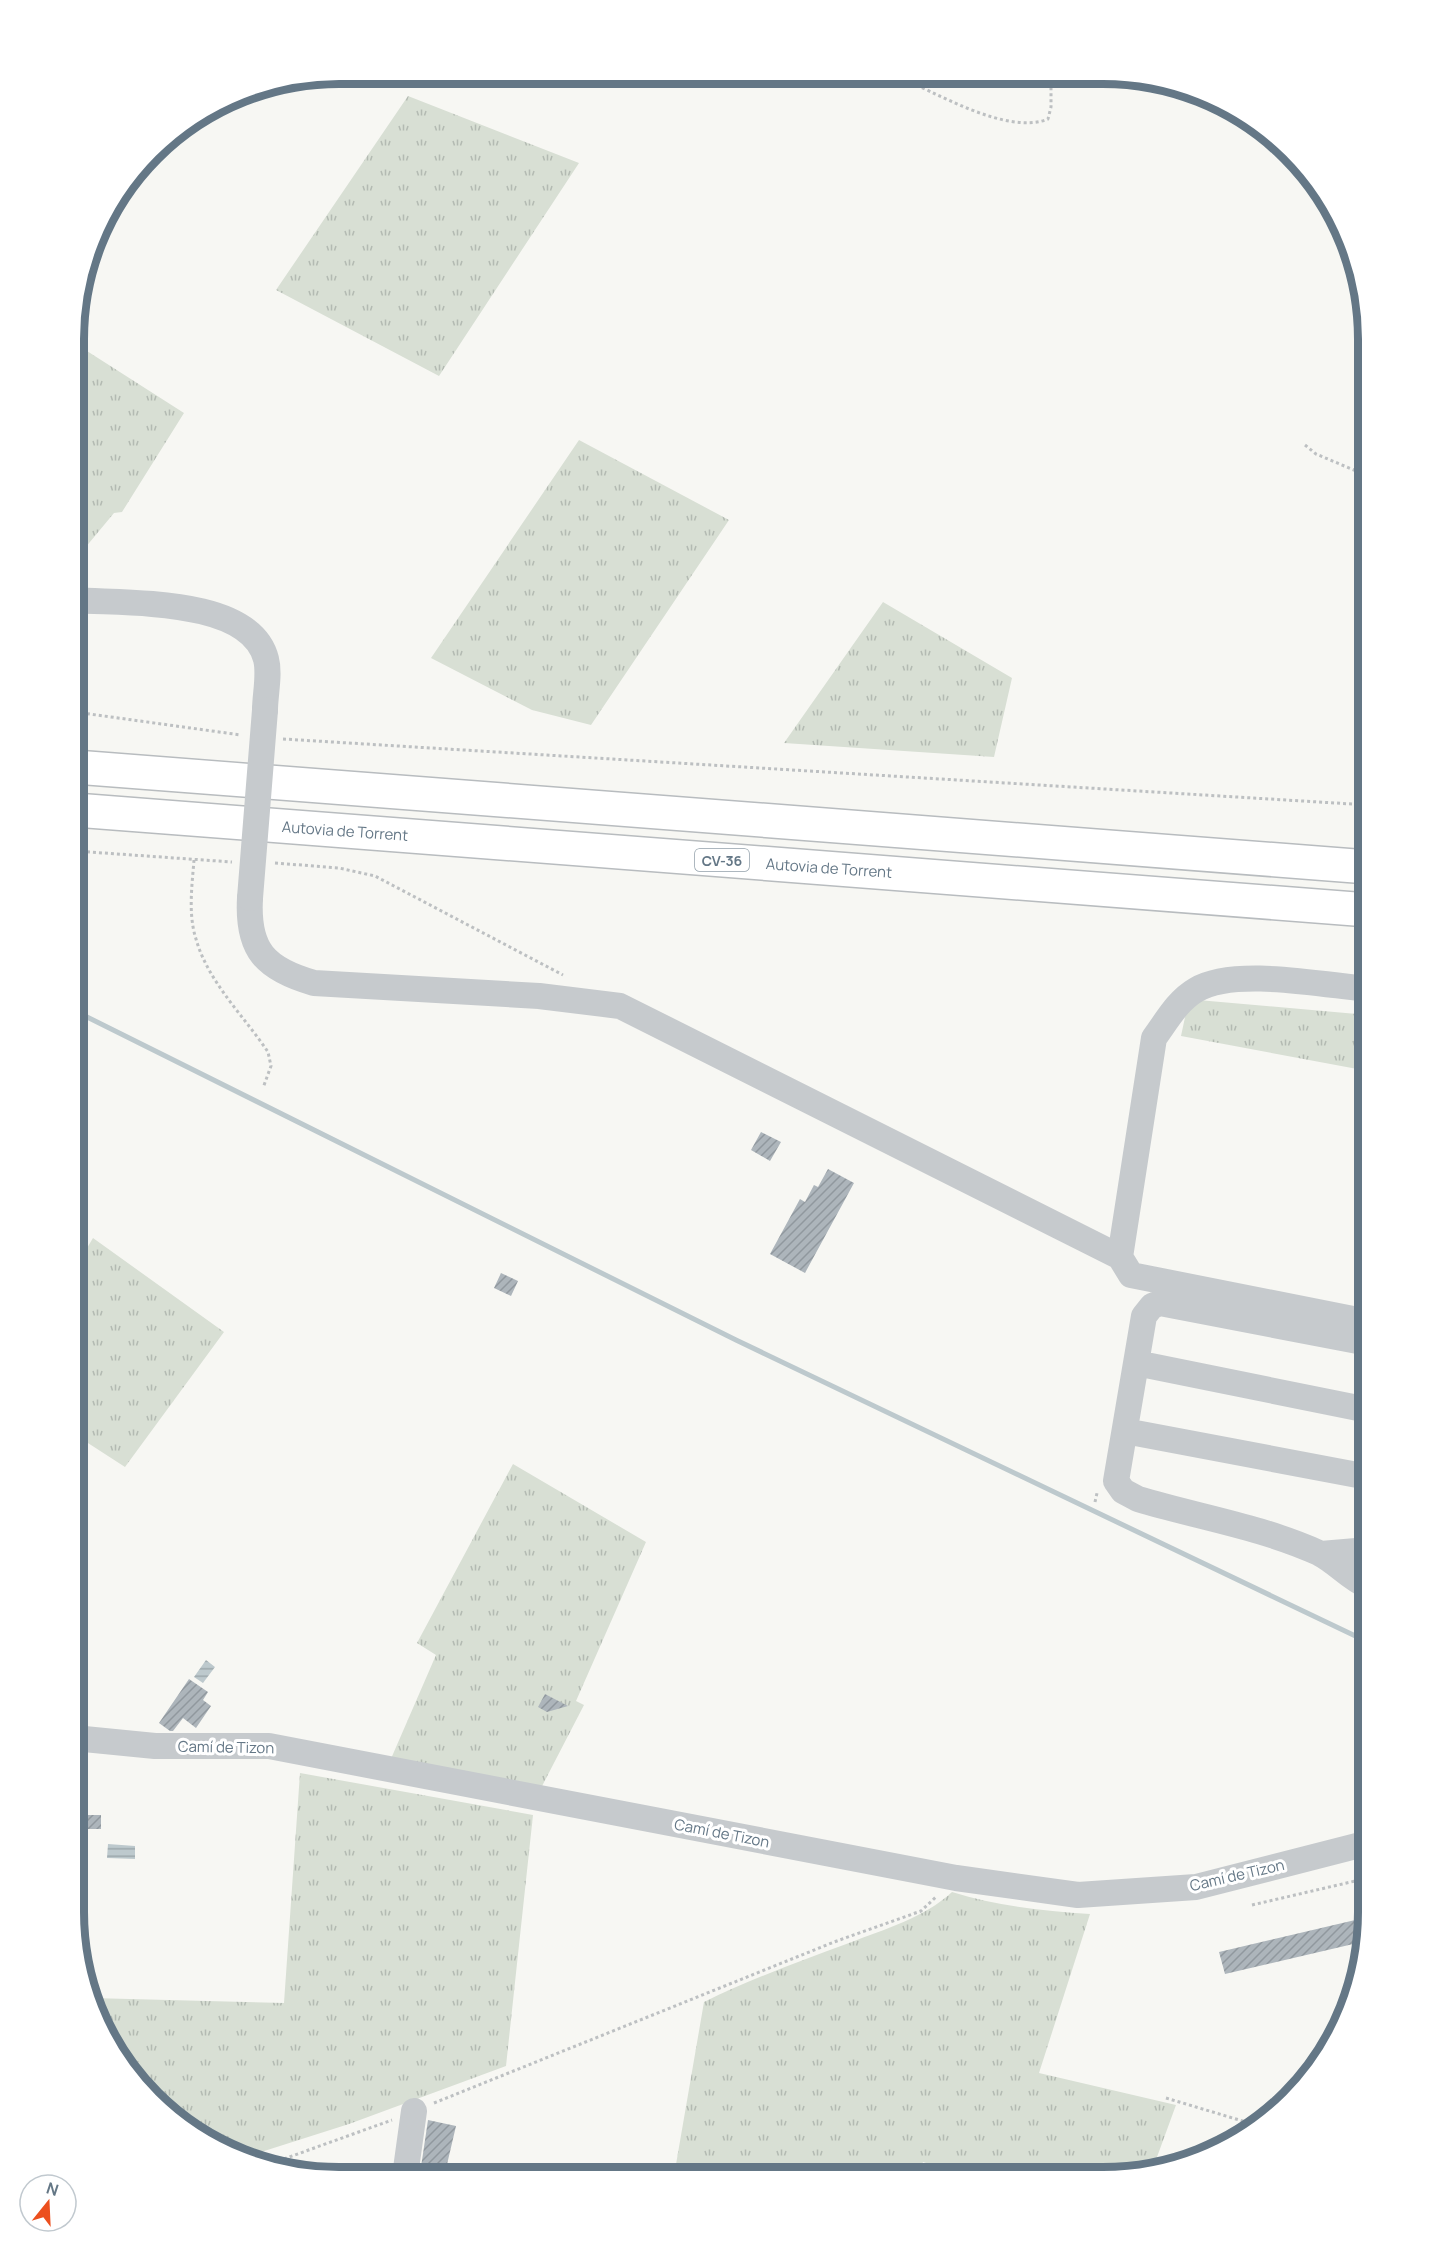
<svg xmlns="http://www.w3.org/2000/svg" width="1442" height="2251" font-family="Manrope,sans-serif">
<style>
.grass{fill:url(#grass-tufts)}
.water{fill:url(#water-rules)}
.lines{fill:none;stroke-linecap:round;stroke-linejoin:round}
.stream{stroke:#bdc9cd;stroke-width:5}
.building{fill:url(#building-hatch)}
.highway-casing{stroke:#b8bcbf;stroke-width:36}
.path{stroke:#bdc0c2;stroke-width:3;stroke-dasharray:3 3;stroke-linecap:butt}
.minor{stroke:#c6cacd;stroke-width:26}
.highway{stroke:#fff;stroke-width:33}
.minor-bridge{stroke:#c6cacd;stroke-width:26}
.labels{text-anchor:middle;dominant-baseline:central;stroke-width:6;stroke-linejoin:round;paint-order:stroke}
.shield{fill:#fff;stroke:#92a0aa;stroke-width:1.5}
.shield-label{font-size:14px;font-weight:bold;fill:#647786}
.street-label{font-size:15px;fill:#647786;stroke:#fff}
.rim{fill:none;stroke:#647786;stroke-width:8}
</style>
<defs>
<pattern id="grass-tufts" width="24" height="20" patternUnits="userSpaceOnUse" patternTransform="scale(1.5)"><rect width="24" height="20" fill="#d8dfd4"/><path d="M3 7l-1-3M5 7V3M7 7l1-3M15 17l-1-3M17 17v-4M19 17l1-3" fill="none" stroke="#b3bab2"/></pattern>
<pattern id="water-rules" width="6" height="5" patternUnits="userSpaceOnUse" patternTransform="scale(1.5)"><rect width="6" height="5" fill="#bdc9cd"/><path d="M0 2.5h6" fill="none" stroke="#9da8ac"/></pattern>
<pattern id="building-hatch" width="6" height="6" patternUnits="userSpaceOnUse" patternTransform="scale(1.5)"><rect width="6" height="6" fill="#adb5bb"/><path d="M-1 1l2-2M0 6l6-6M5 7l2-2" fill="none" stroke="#90989e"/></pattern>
</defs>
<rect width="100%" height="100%" fill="#f7f7f3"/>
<path class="grass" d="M408,96l171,67 -140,213 -163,-86z
M76,344l108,69 -62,99 -8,1 -39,47z
M579,440l150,80 -138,205 -59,-15 -101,-52z
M883,602l129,76 -18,79 -210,-14z
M1198,1000l170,15v56l-187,-35 6,-28z
M93,1238l131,94 -99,135 -51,-33v-164z
M513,1464l133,78 -70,159 8,4 -44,85 -150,-29 46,-106 -19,-12z
M300,1773l233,42 -27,251 -157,58 -107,34 -64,-35 -49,-49 -35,-60 -3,-16 193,5z
M952,1892c45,14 90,19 138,22l-51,159 137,32 -23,63 -49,9h-136l-45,-15 -6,15 -243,-1 30,-174c47,-23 96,-41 145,-59 36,-14 75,-25 103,-51z"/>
<path class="water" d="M206,1660l9,7 -12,16 -9,-6z
M108,1844l27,2v13l-28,-1z"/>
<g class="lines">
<path class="stream" d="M75,1011l661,329 632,302"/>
</g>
<path class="building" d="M761,1132l20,10 -11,19 -19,-11z
M828,1169l26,14 -49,90 -35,-19 30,-55 5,3 9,-17 4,2z
M501,1273l17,8 -7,15 -17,-8z
M189,1679l19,13 -5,8 8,6 -15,22 -13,-10 -10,13h-3l-11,-8z
M545,1694l23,12 -21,6 -9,-5z
M74,1781h14l-1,34h14v14h-27z
M1368,1917l-2,24 -141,33 -6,-22z
M428,2120l28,6 -11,47 -24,-6z"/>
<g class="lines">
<defs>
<path id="highway" d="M75,767l1293,100
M75,810l1293,100"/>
</defs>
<use href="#highway" class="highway-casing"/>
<path class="path" d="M895,75c40,17 112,61 153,44l3,-12v-31
M1305,445l11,9 52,22
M75,712l166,23
M283,739l1085,66
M75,851l157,11
M194,860c-2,26 -6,54 2,79 12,43 48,77 72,113l3,14 -8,22
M275,863l64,5 36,8 188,99
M1095,1502l2,-9
M1252,1905l116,-27
M1166,2098l90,27
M434,2103l400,-161 87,-31 16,-15
M267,2165l125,-45"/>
<path class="minor" d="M75,600c52,4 175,-3 191,59 4,15 -1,36 -1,51
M250,898c-3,52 15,71 64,85l225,13 81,10 500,251 11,18 237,47
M1120,1257l34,-219c12,-16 23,-37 42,-48 38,-23 127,-5 172,-1
M1136,1363l232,47
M1125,1431l243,46
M1321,1554l47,-4
M1368,1586c-19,-8 -31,-24 -49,-33 -57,-26 -121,-36 -181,-54l-15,-8 -7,-10 28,-165 8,-10 8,-3 208,40
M74,1738l81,8h114l687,132 122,17 118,-8 172,-44
M405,2176l9,-65"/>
<use href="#highway" class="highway"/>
<path class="minor-bridge" d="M250,898l15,-188"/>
</g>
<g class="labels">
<rect class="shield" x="695" y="849" width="54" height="22" rx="4.5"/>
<g class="shield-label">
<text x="722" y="860">CV-36</text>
</g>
<g class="street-label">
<text transform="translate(345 831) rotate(4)">Autovia de Torrent</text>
<text transform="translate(829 868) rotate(4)">Autovia de Torrent</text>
<text transform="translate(226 1747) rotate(1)">Camí de Tizon</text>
<text transform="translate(722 1833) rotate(11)">Camí de Tizon</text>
<text transform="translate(1237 1875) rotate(-13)">Camí de Tizon</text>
</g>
</g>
<path d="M0 0H1442V2251H0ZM339 84H1103A255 255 0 0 1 1358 339V1912A255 255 0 0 1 1103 2167H339A255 255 0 0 1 84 1912V339A255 255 0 0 1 339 84Z" fill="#fff" fill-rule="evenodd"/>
<path class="rim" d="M339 84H1103A255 255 0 0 1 1358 339V1912A255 255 0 0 1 1103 2167H339A255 255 0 0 1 84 1912V339A255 255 0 0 1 339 84Z"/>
<g transform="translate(48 2203) rotate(18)"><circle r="28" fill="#ffffff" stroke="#c1c9cf" stroke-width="1.5"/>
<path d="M0-4.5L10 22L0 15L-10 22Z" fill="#ec4f1e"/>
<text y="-9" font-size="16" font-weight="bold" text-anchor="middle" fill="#647786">N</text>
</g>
</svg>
